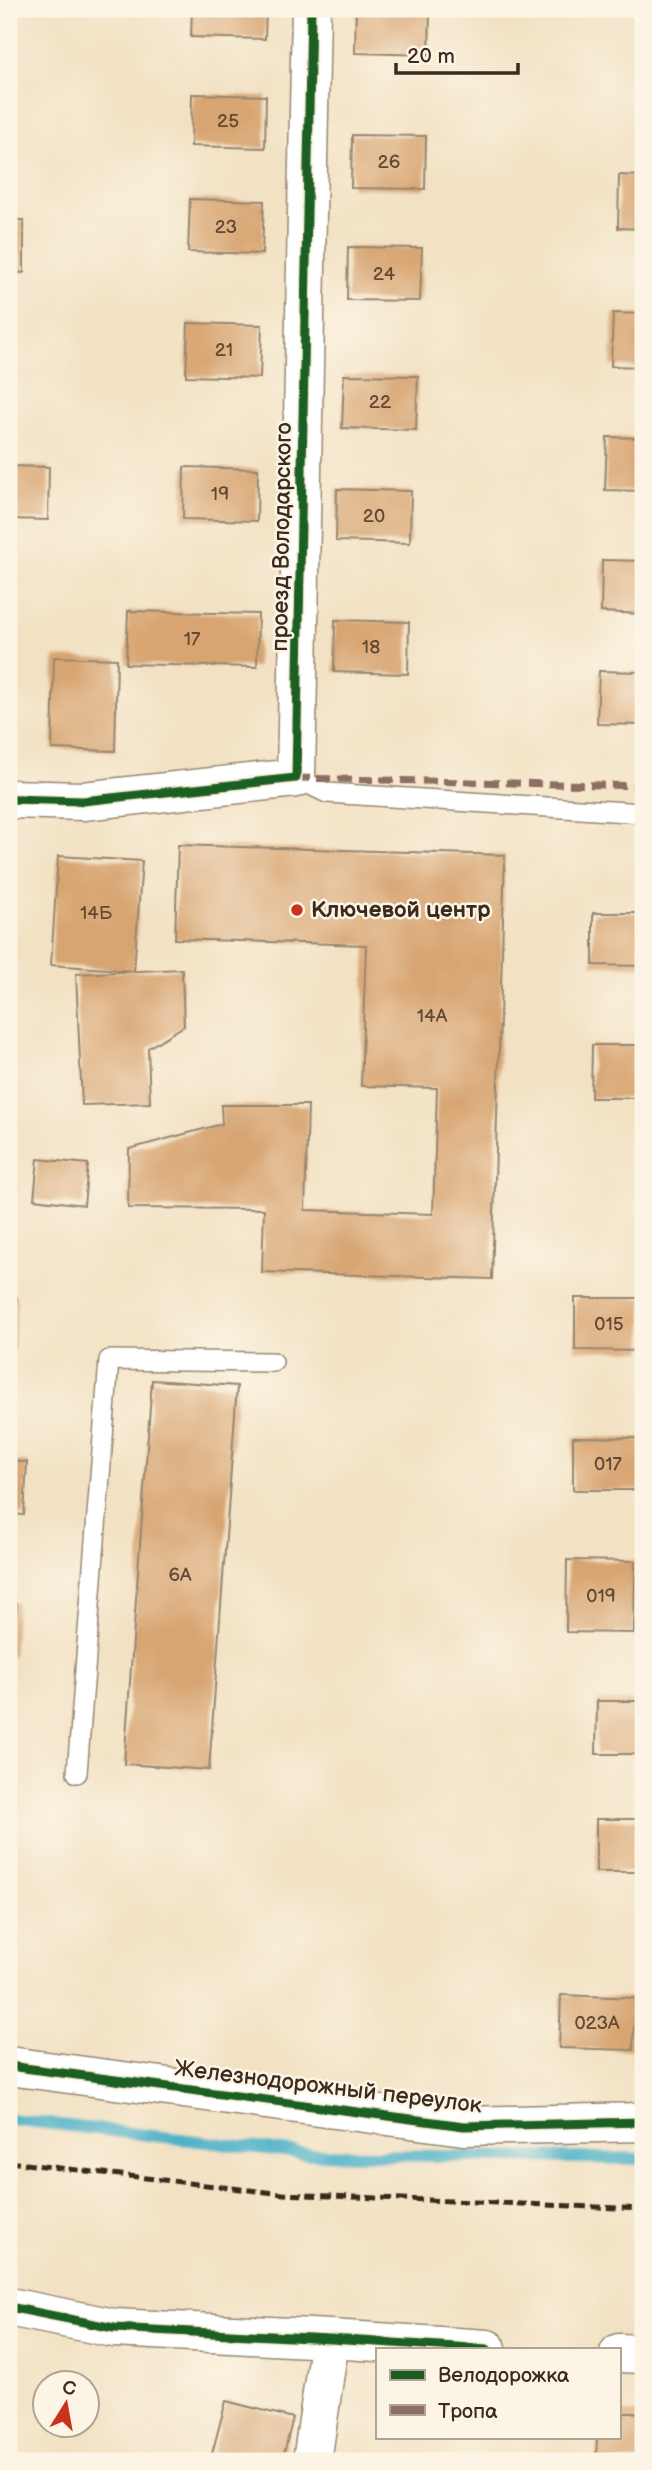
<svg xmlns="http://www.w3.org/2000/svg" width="652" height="2470" font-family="'Balsamiq Sans',sans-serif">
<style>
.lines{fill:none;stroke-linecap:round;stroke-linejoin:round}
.stream{stroke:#48b0c7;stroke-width:12}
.building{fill:#d8a572}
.lane-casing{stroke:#968670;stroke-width:22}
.street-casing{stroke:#968670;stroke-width:41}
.lane{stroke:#fff;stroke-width:19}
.street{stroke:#fff;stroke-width:38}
.rail{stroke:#3b2a1e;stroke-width:5;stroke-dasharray:10 5;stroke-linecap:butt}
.quiet{stroke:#8d6e63;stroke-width:7;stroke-dasharray:14 7;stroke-linecap:butt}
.cycleway-casing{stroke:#fcf5e5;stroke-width:13}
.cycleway{stroke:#1b5e20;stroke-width:9}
.poi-dot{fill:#c8321e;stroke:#fcf5e5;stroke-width:2.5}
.labels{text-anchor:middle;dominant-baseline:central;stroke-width:5;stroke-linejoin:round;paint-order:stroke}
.number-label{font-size:19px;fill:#624933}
.street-label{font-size:23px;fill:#3b2a1e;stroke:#fcf5e5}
.poi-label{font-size:23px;font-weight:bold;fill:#3b2a1e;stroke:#fcf5e5;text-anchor:start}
</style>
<rect width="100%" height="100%" fill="#fcf5e5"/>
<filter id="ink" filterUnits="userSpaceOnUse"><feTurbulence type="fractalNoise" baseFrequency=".0143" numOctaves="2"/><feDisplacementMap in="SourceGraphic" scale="14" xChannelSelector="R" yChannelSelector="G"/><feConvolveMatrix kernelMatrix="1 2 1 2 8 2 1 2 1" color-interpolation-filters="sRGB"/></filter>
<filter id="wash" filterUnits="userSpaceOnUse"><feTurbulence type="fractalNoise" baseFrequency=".00686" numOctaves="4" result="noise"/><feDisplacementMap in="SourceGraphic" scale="28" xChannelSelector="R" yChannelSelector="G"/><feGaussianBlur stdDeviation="1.57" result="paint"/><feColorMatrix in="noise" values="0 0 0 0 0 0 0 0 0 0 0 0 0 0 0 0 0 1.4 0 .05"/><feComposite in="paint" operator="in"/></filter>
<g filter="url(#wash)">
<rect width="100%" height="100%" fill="#f2e1c2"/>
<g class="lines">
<path class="stream" d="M9,2119l300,35 334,5"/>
</g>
<g id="blocks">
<path class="building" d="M192,9h74l-1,30 -74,-2z
M356,9h74l-1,46 -74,-2z
M192,94l74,2 -1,52 -74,-2z
M352,135l74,1 -1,53 -74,-1z
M619,175l24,1v53l-25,-1z
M190,199l74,2 -2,53 -74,-2z
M9,220h15v53l-15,-1z
M348,247l74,1 -2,53 -73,-1z
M613,313l30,1v53l-32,-1z
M188,323l74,2 -2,53 -74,-2z
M344,375l74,1 -2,54 -74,-2z
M607,437l36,1v53l-38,-1z
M9,466l40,1 -1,53 -39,-1z
M184,467l74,2 -1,52 -74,-2z
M337,489l74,2 -1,52 -74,-2z
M602,560l41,1v53l-42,-2z
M128,611l130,3 -1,53 -131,-3z
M335,620l74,2 -1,52 -74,-2z
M54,657l63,2 -2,92 -63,-2z
M599,671l44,1v53l-46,-1z
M178,845l327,10 -13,424 -230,-7 2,-63 -136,-1 1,-59 93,-25 -1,-19h87l-3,105 128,4 4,-126 -76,-2 5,-141 -191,-6z
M58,856l84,5 -8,110 -83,-6z
M593,913h50v53l-50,-1z
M182,969l2,57 -36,22 2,55 -68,2 -6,-131z
M592,1045h51v53h-52z
M38,1159l50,5 -4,41 -50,-6z
M9,1183l8,1 -4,44 -4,-1z
M9,1297h8l-3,53h-5z
M575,1298h68v53l-68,-1z
M152,1380l85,6 -28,384 -85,-6z
M573,1437l70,1v52h-70z
M9,1461l18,1 -3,53 -15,-1z
M567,1560l68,1 -1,72 -68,-1z
M9,1603h8l-4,53h-4z
M597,1701h46v53h-47z
M596,1819h47v53h-47z
M561,1995l74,3 -2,52 -74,-2z
M226,2401l67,17 -11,43h-72z
M619,2413h24v48h-47l1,-24h22z"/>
</g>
</g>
<g filter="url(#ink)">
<use href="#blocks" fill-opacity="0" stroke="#968670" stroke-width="2"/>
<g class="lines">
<defs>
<path id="lane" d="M296,778l31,15 316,20
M77,1773l32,-413 164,2"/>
<path id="street" d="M9,799l74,2 213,-23 15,-769
M9,2066l455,60 179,-4
M9,2307l105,21 216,11 157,10
M619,2353l24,1
M312,2461l18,-122"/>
</defs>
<use href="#lane" class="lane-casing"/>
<use href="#street" class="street-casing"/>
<use href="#lane" class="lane"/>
<use href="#street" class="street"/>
<path class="rail" d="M9,2162l274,32 360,15"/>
<path class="quiet" d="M296,778l347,8"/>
<defs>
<path id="cycleway" d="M9,799l74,2 213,-23 15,-769
M9,2066l455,60 179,-4
M9,2307l105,21 216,11 157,10"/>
</defs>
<use href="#cycleway" class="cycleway-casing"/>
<use href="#cycleway" class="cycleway"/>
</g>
</g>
<circle class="poi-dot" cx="297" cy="910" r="7"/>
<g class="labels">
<g class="number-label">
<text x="228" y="121">25</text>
<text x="389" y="162">26</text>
<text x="226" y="227">23</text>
<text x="384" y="274">24</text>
<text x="224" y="350">21</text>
<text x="380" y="402">22</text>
<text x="220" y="494">19</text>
<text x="374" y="516">20</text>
<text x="192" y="639">17</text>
<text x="371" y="647">18</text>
<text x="96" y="913">14Б</text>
<text x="432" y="1016">14А</text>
<text x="609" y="1324">015</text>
<text x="608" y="1464">017</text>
<text x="180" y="1575">6А</text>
<text x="601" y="1596">019</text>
<text x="597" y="2023">023А</text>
</g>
<g class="street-label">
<text transform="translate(282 537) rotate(-89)">проезд Володарского</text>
<text transform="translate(328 2087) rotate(7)">Железнодорожный переулок</text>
</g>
<g class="poi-label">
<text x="311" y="910">Ключевой центр</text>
</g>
</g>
<rect width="652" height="2470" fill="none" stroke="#fcf5e5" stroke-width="35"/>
<rect x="376" y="2348" width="245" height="91" fill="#fcf5e5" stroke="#afa495" stroke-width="2"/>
<rect x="390" y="2370" width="35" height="10" fill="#1b5e20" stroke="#afa495" stroke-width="2"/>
<text x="438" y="2382" font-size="21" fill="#3b2a1e">Велодорожка</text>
<rect x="390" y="2405" width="35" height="10" fill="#8d6e63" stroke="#afa495" stroke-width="2"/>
<text x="438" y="2418" font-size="21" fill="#3b2a1e">Тропа</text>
<g transform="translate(66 2404) rotate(11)"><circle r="33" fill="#fcf5e5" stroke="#afa495" stroke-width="2"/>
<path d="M0-5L12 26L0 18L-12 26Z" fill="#c8321e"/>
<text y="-10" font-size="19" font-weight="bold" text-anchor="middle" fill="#3b2a1e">С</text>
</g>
<path d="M396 63v10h122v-10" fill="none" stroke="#3b2a1e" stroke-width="3.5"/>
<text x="407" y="63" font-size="21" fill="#3b2a1e" stroke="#fcf5e5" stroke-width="5" paint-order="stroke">20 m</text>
</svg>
